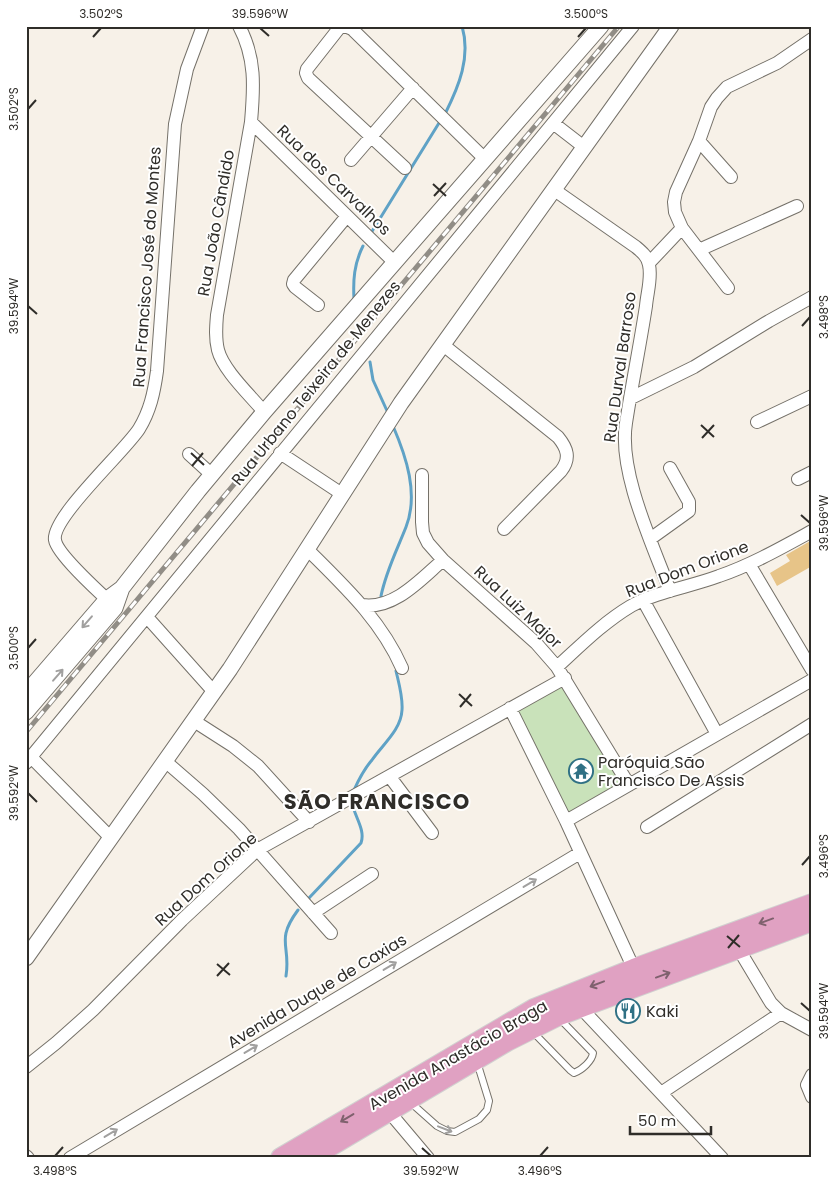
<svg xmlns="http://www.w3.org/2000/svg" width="838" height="1184" font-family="Poppins,sans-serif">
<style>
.green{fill:#c9e2ba}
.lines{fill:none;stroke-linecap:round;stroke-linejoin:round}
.stream{stroke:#5fa2c6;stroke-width:3}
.building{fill:#e7c488}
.service-casing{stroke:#757169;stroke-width:8}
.minor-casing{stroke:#757169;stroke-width:14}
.tertiary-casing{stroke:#757169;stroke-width:17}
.primary-casing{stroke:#d1d1d0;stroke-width:22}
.service{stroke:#fff;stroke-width:6}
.minor{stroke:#fff;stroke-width:12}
.tertiary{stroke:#fff;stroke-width:15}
.primary{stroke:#e0a1c2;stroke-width:20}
.rail-casing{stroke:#918d86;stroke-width:5}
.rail{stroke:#fff;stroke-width:3;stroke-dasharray:9;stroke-linecap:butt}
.oneway{stroke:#a1a09f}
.oneway2{stroke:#7f616e}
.ticks{fill:none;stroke:#2f2d29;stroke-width:2}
.labels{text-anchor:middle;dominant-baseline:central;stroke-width:4;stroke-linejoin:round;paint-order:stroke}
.street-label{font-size:16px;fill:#2f2d29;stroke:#fff}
.poi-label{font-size:16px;fill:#2f2d29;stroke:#fff;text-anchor:start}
.district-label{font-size:21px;font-weight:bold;letter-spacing:1px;fill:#2f2d29;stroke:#fff}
.neatline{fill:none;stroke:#2f2d29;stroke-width:2}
.ticks-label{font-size:12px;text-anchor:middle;fill:#2f2d29}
</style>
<rect width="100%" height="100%" fill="#f7f1e8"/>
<path class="green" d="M565,678l64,107 -63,36 -56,-113z"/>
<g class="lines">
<path class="stream" d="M445,114c14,-28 26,-57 17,-88
M371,233l68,-110
M354,299c-1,-19 0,-35 9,-53
M370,362l3,18 15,33
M381,596c5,-25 16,-46 25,-69 13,-33 0,-71 -13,-101
M354,790c5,-11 10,-21 18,-30 11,-16 29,-30 30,-50 1,-13 -3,-26 -6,-39
M309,898l52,-55c5,-14 -8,-28 -9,-42
M286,976c5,-31 -11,-35 12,-66"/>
</g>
<path class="building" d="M812,540v26l-35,20 -7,-13 20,-12 -4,-6z"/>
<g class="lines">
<defs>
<path id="service" d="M532,1031l38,39 4,3c8,-3 18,-12 19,-20l-33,-34
M410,1102l27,24 10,5 8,1 24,-13 8,-9 2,-9 -12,-39"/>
<path id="minor" d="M239,26c17,32 15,61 12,96l-34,193c-1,12 -2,23 1,35 5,20 32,45 46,62
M251,122l143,140
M553,123l31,24
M699,141l32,36
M351,160l62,-72
M405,168l-97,-90 -2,-5 1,-4 33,-42h7l5,2 133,130
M553,189l83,58c6,5 12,10 13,18 3,13 -2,28 -3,41 -6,39 -14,78 -20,117 -8,49 27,122 44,168
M682,228l46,60
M699,250l98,-44
M649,263l33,-35 -7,-16 -1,-10 2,-10 23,-51 12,-34 6,-9 10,-11 50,-24 35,-24
M318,305l-23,-18 -2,-3 1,-4 53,-64
M442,344l116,93c9,11 13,21 3,34l-57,58
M631,398l63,-31 75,-46 43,-24
M757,422l55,-26
M280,453l62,41
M189,454l22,20
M422,475v47l1,11 5,10 15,17 93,83 21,24 72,118
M798,479l14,-7
M650,539l39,-28v-9l-19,-34
M307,549c37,37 74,71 95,119
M749,564l63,106
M643,600l74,134
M113,605c-13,-12 -56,-51 -58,-65 -4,-22 70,-89 84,-111 11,-18 15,-36 18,-58l18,-247 12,-55 16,-43
M362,605c32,5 59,-26 81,-45
M147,617l67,75
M557,667c24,-22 47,-45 74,-61 27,-15 59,-19 88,-30 32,-11 62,-28 93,-45
M510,708l56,113 68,148
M194,721l39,25 25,20 51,56
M31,757l79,80
M165,761l38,33 36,35 92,104
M26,763l607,-737
M390,777l42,56
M566,821l246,-141
M647,827l165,-103
M313,913l59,-39
M738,948l33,55 10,10 31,17
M580,1007l142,151
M26,1067l30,-24 37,-33 89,-90 75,-70 308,-172
M812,1075l-5,10 5,12
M661,1093l120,-80
M385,1107l43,51
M26,1156l2,2
M70,1158l510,-305"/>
<path id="tertiary" d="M26,693l81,-94 15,-11 76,-97 66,-79 337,-386
M26,712l89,-104 7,-20
M26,958l204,-289 171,-266 270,-377"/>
<path id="primary" d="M281,1158l253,-149 100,-40 178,-65
M310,1158l197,-117 50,-25 255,-95"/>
</defs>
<use href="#service" class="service-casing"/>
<use href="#minor" class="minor-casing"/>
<use href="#tertiary" class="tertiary-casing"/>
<use href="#primary" class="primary-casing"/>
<use href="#service" class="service"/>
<use href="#minor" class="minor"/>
<use href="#tertiary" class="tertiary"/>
<use href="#primary" class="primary"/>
<defs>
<path id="rail" d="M26,732l593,-706"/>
</defs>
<use href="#rail" class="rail-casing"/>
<use href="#rail" class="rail"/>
</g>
<defs><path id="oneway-shaft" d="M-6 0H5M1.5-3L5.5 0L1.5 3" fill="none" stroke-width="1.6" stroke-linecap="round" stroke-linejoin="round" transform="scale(1.25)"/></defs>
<g class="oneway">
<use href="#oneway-shaft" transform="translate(87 622) rotate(131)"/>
<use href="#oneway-shaft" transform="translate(58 675) rotate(-49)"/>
<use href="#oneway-shaft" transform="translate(530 883) rotate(-31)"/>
<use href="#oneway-shaft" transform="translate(390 966) rotate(-31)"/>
<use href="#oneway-shaft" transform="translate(251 1049) rotate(-31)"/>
<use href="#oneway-shaft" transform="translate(445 1129) rotate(21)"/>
<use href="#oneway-shaft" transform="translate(111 1133) rotate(-31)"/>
</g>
<g class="oneway2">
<use href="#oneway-shaft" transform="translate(766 921) rotate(160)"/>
<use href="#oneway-shaft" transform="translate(663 975) rotate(-20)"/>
<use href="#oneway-shaft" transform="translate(597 984) rotate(159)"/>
<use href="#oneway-shaft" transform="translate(347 1118) rotate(149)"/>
</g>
<path class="ticks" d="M260,28l9,8M93,37l8,-9M578,37l8,-9M28,109l8,-9M433,184l13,12M434,196l12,-13M28,306l9,8M802,326l8,-9M701,425l13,12M702,438l12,-13M191,453l13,12M192,466l11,-13M801,515l9,8M28,648l8,-9M459,694l13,12M460,707l11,-13M28,793l9,9M802,865l8,-9M727,936l13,11M728,948l11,-13M217,964l13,11M217,976l12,-13M801,1003l9,8M422,1148l9,8M55,1156l8,-9M540,1156l8,-9"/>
<defs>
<symbol id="temple-ring" viewBox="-11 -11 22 22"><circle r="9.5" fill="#fff" stroke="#2f7084" stroke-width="1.5"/><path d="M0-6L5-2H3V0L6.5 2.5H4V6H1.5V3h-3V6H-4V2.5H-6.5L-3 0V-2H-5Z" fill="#2f7084"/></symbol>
<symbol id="restaurant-ring" viewBox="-11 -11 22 22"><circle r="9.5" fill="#fff" stroke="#2f7084" stroke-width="1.5"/><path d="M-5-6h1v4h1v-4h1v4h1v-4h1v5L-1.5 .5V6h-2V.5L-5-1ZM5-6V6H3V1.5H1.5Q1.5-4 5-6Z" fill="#2f7084"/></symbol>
</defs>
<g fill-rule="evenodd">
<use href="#temple-ring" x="567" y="757" width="28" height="28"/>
<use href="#restaurant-ring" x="614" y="997" width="28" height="28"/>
</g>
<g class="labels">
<g class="street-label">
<text transform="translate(334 180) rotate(44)">Rua dos Carvalhos</text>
<text transform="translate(216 223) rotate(-80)">Rua João Cândido</text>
<text transform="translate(147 267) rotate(-86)">Rua Francisco José do Montes</text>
<text transform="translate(620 367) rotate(-82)">Rua Durval Barroso</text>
<text transform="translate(316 383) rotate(-51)">Rua Urbano Teixeira de Menezes</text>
<text transform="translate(687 569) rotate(-21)">Rua Dom Orione</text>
<text transform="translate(518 607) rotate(43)">Rua Luiz Major</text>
<text transform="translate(206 879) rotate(-42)">Rua Dom Orione</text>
<text transform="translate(317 991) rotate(-31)">Avenida Duque de Caxias</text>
<text transform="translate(458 1055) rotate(-30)">Avenida Anastácio Braga</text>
</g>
<g class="poi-label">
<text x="598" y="762">Paróquia São<tspan x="598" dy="18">Francisco De Assis</tspan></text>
<text x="646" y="1011">Kaki</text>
</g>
<g class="district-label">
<text x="377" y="801">SÃO FRANCISCO</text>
</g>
</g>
<rect width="838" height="1184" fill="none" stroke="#ffffff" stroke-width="55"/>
<path d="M630 1126v8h81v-8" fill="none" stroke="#2f2d29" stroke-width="2.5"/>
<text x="638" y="1126" font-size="15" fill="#2f2d29" stroke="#ffffff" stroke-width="4" paint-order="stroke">50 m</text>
<rect x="28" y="28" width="782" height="1128" class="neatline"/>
<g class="ticks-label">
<text x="101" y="18">3.502°S</text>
<text x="260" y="18">39.596°W</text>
<text x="586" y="18">3.500°S</text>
<text transform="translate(14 109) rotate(-90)" y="4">3.502°S</text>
<text transform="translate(14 306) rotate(-90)" y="4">39.594°W</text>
<text transform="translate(824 317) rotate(-90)" y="4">3.498°S</text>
<text transform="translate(824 523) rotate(-90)" y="4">39.596°W</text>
<text transform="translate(14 648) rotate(-90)" y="4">3.500°S</text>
<text transform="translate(14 793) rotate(-90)" y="4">39.592°W</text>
<text transform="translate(824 856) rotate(-90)" y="4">3.496°S</text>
<text transform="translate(824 1011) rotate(-90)" y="4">39.594°W</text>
<text x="55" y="1175">3.498°S</text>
<text x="431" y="1175">39.592°W</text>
<text x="540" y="1175">3.496°S</text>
</g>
</svg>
